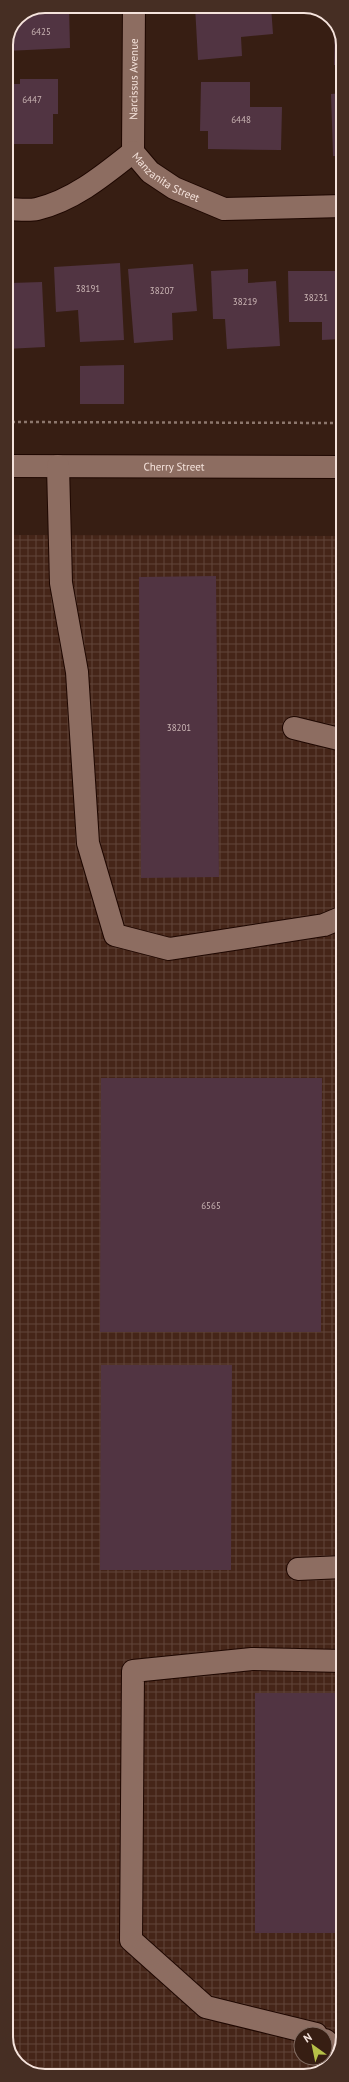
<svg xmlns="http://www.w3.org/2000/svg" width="349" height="2082" font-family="'PT Sans',sans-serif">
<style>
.industrial{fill:url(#industrial-grid);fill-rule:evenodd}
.building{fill:#513442}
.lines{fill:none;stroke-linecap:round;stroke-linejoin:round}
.minor-casing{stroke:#1e0701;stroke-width:24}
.path{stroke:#8d776d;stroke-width:2.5;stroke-dasharray:3 3;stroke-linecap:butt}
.minor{stroke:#8d6d61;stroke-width:22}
.labels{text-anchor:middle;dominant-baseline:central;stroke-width:4;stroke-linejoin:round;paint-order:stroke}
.number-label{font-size:9px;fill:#ccb7b6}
.street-label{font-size:11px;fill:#f5e3dc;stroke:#371e13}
.rim{fill:none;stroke:#f5e3dc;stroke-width:2}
</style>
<defs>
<pattern id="industrial-grid" width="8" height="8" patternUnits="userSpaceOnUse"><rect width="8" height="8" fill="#452518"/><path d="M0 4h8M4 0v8" fill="none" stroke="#604439"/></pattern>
</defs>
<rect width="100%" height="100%" fill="#371e13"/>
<path class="industrial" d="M6,535l337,1v1501l-10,26 -24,13h-269l-22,-11 -12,-23zM301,2034h24v24h-24z"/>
<path class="building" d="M45,6h24l1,42 -64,3v-6l12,-28z
M195,6h76l2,28 -32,3 1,19 -44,4z
M335,24l8,16v25h-9z
M20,79h38v35h-5v30h-47v-60h14z
M201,82h49v25h32l-1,43 -73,-1v-18h-8z
M343,93v63h-10l-2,-62z
M120,263l4,77 -44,2 -2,-32 -22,2 -2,-45z
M193,264l4,47 -25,2 1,27 -39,3 -6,-74z
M10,269l1,14 31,-1 3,65 -39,2v-79z
M248,269v14l28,-2 4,65 -53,3 -2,-30h-12l-2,-48z
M288,271h55l-2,68 -19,1v-18h-33z
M124,365v39h-44v-38z
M216,576l3,301 -78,1 -2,-301z
M101,1078h221l-1,254h-221z
M101,1365h131l-1,205h-131z
M255,1693h88v240h-88z"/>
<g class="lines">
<defs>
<g id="minor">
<path id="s1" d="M133,152l1,-146"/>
<path id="s2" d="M6,209c10,0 22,2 31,0 37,-9 67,-34 96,-57l17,20 24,16 50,21 119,-3"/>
<path id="s3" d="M6,466l337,1"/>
<path d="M58,466l3,117 16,89 11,171 27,92 54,14 155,-24 19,-8"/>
<path d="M294,728l49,12"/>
<path d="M298,1569l45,-2"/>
<path d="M316,2034l-110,-27 -75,-67 2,-269 119,-12 91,2"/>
<path d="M325,2040l13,11"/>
</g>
</defs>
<use href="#minor" class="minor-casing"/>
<path class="path" d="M6,422l337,1"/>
<use href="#minor" class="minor"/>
</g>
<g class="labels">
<g class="number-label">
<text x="41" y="31">6425</text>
<text x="32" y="99">6447</text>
<text x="241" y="119">6448</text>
<text x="88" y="288">38191</text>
<text x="162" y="290">38207</text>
<text x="316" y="297">38231</text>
<text x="245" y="301">38219</text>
<text x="179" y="727">38201</text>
<text x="211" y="1205">6565</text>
</g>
<g class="street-label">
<text stroke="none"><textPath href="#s1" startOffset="73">Narcissus Avenue</textPath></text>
<text stroke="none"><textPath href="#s2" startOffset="186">Manzanita Street</textPath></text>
<text stroke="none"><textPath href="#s3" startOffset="168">Cherry Street</textPath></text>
</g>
</g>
<path d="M0 0H349V2082H0ZM45 13H304A32 32 0 0 1 336 45V2037A32 32 0 0 1 304 2069H45A32 32 0 0 1 13 2037V45A32 32 0 0 1 45 13Z" fill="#462e23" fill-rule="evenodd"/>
<path class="rim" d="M45 13H304A32 32 0 0 1 336 45V2037A32 32 0 0 1 304 2069H45A32 32 0 0 1 13 2037V45A32 32 0 0 1 45 13Z"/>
<g transform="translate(313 2046) rotate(327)"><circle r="19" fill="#371e13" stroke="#836d63"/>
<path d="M0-3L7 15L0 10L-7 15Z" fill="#b6c148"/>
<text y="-6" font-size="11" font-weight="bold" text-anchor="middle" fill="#f5e3dc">N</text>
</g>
</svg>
